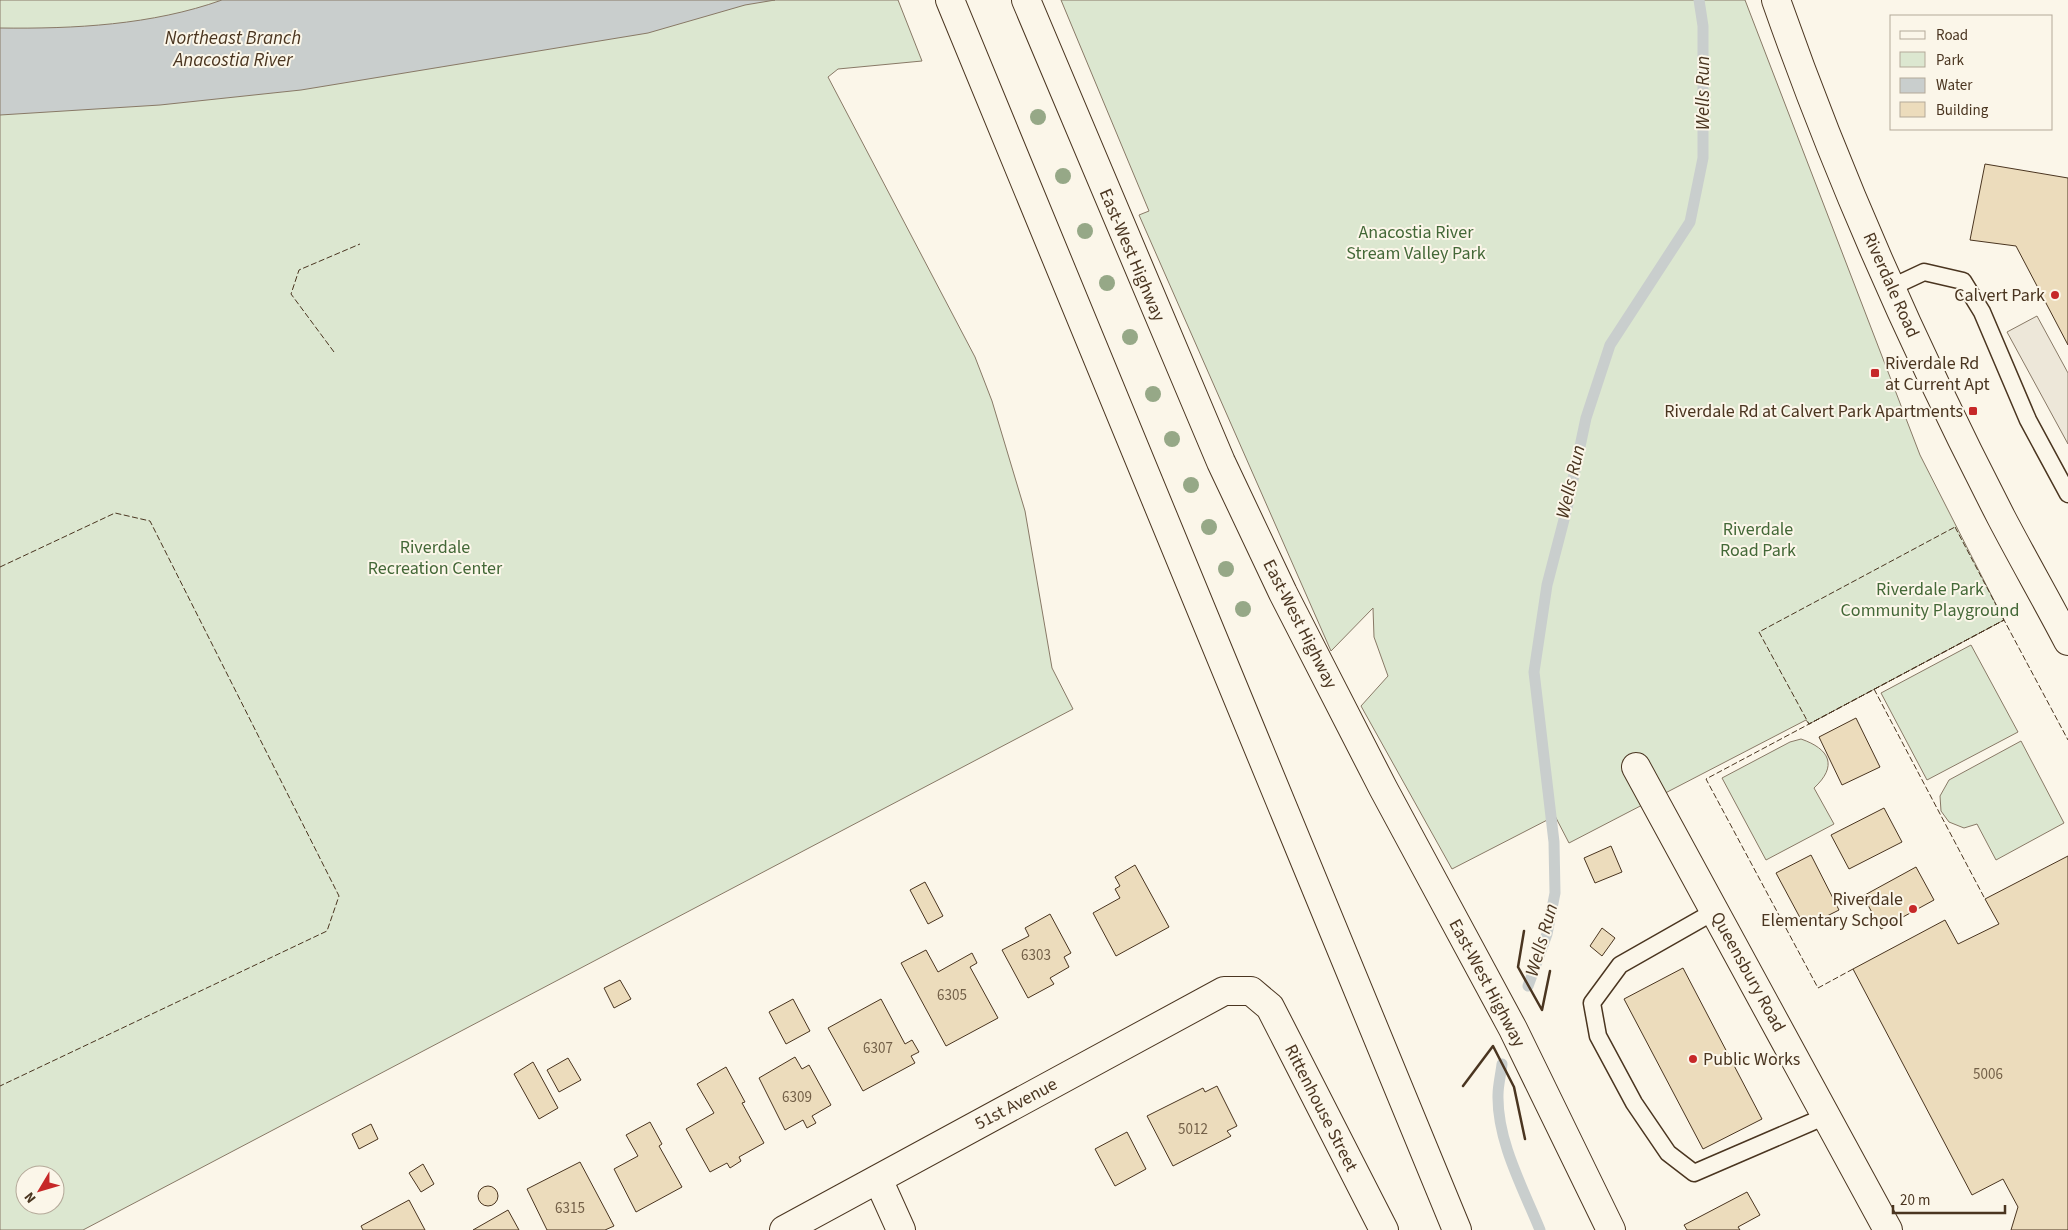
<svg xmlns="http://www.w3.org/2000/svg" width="2068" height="1230" font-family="'Source Sans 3',sans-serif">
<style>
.green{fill:#dce7d0;stroke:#887966;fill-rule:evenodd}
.parking{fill:#ede7d9;stroke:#887966}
.water{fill:#c9cecd;stroke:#887966}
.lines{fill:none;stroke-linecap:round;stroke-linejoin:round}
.stream{stroke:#c9cecd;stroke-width:11}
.building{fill:#ecdcbc;stroke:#4a3520}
.service-casing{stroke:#4a3520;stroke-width:19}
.minor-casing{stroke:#4a3520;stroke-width:30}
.tertiary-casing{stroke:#4a3520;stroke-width:30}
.primary-casing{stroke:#4a3520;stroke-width:30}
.service{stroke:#fbf6e9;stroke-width:16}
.minor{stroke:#fbf6e9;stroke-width:28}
.tertiary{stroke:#fbf6e9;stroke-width:28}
.primary{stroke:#fbf6e9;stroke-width:28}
.fence{stroke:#4a3520;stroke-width:1;stroke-dasharray:6 2.5;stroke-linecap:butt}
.wall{stroke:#4a3520;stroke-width:2.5}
.tree{fill:#96a887}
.poi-dot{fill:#c62828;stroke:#fbf6e9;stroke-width:2}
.labels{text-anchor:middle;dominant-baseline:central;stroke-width:4;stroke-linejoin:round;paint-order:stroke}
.number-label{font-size:15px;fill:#725f47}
.park-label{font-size:18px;fill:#436837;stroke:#fbf6e9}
.street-label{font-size:18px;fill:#4a3520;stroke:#fbf6e9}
.poi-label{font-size:18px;fill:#4a3520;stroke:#fbf6e9;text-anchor:end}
.water-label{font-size:19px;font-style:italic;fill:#4a3520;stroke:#fbf6e9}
</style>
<rect width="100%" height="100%" fill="#fbf6e9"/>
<path class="green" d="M0,0h898l24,61 -84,8 -10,8 147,280 17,44 33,110 27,157 21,41 -990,521h-83zM25,1175h30v30h-30z
M1061,0h684l175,455 84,165 -195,104 -3,-4 -237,123 -14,-27 -103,53 -91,-163 27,-30 -14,-39 -1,-29 -42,43 -192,-436 10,-4z
M1971,645l47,87 -91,48 -46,-87z
M1801,739c29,10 37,27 13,49l20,36 -68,36 -44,-82 68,-36z
M2021,741l43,82 -68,37 -19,-36 -13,4 -15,-6 -8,-11 -1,-15 9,-16z"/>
<path class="parking" d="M2037,316l31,57v71l-61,-112z"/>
<path class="water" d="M222,0h553l-30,5 -97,28 -347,57 -141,15 -160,10v-87c74,1 152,-3 222,-28z"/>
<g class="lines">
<path class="stream" d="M1528,986l19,-52 8,-41 -1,-51 -20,-170 13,-87 20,-77 19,-90 24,-73 80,-123 13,-64v-132l-4,-26
M1502,1064c-1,10 -4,21 -4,31 -1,46 25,93 42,135"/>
</g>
<path class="building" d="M1985,164l83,14v167l-52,-99 -46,-6z
M1856,718l24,49 -38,18 -23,-48z
M1884,808l18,34 -53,27 -18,-34z
M1611,846l11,26 -27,11 -11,-25z
M1811,855l28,55 -34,17 -29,-54z
M2068,856v374h-57l7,-23 -15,-28 -31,16 -119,-226 92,-49 13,24 41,-20 -14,-25z
M1135,865l34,62 -53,29 -23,-43 27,-15 -5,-9 5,-3 -5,-9z
M1916,867l18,33 -53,29 -18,-33z
M925,882l18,34 -15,8 -18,-34z
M1050,914l21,39 -7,4 5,10 -19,11 4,6 -26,14 -26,-48 27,-14 -4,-8z
M1602,928l13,10 -13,18 -12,-10z
M926,950l12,22 34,-19 5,10 -7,4 28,51 -52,28 -45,-83z
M1683,968l79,151 -59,30 -79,-150z
M620,980l11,19 -17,9 -10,-20z
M793,999l17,32 -24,13 -17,-32z
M881,999l24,45 7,-4 7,12 -8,4 4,7 -52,28 -35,-63z
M795,1057l7,12 7,-4 22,40 -19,11 4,7 -9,5 -4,-8 -18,10 -26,-52z
M568,1058l13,22 -22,12 -12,-22z
M533,1062l25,46 -19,11 -25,-45z
M726,1067l19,35 -3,1 22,40 -25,14 2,4 -11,7 -3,-5 -17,9 -24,-43 28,-16 -17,-29z
M1217,1086l20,40 -10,5 4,5 -58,30 -26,-50 56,-28 2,4z
M650,1122l12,22 -3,2 23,41 -46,25 -22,-43 24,-13 -12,-21z
M371,1124l7,15 -19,10 -7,-15z
M1127,1132l19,37 -31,17 -20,-37z
M580,1162l34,64 -9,4h-58l-20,-41z
M423,1164l11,20 -13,8 -12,-19z
M478 1196a10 10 0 1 1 20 0a10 10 0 1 1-20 0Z
M1747,1192l13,23 -22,12 2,3h-53l-3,-5z
M409,1200l16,30h-62l-2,-4z
M508,1210l11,20h-46z"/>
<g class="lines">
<defs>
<path id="service" d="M1892,287l32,-15 39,9 19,31 46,108 40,74
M1715,911l-95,54 -28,38 6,33 36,67 34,50 26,20 132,-57"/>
<path id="minor" d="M1636,767l252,463
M878,1179l23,51
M784,1230l440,-239h27l19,16 114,223"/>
<path id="tertiary" d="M1776,0c62,177 139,350 225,517 22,42 45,82 67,124"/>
<path id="primary" d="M950,0l507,1230
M1026,0l195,462 62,131 100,195 130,241 98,201"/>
</defs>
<use href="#service" class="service-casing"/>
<use href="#minor" class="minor-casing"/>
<use href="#tertiary" class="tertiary-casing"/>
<use href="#primary" class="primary-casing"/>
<use href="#service" class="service"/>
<use href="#minor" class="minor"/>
<use href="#tertiary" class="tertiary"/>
<use href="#primary" class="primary"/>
<path class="fence" d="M334,352l-43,-58 8,-24 61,-26
M1955,527l49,93 -195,104 -50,-92z
M0,567l115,-54 35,8 189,375 -12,35 -327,155
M1874,689l111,210
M1853,969l-35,19 -112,-209 298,-159 64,120"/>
<path class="wall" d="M1524,931l-6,36 24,43 8,-39
M1463,1086l30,-40 21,41 11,52"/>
</g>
<g class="tree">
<circle cx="1038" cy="117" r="8"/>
<circle cx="1063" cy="176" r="8"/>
<circle cx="1085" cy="231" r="8"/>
<circle cx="1107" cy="283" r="8"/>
<circle cx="1130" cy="337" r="8"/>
<circle cx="1153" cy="394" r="8"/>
<circle cx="1172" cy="439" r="8"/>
<circle cx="1191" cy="485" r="8"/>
<circle cx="1209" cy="527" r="8"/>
<circle cx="1226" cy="569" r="8"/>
<circle cx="1243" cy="609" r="8"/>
</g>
<g class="poi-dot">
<circle cx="2055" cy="295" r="5"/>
<rect x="1870" y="368" width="10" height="10" rx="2.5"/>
<rect x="1968" y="406" width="10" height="10" rx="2.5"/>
<circle cx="1913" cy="909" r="5"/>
<circle cx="1693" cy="1059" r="5"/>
</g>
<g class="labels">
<g class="number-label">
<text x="1036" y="955">6303</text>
<text x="952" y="995">6305</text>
<text x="878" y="1048">6307</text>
<text x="1988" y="1074">5006</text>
<text x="797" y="1097">6309</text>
<text x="1193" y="1129">5012</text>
<text x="570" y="1208">6315</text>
</g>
<g class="park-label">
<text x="1416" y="232">Anacostia River<tspan x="1416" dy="21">Stream Valley Park</tspan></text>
<text x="1758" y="529">Riverdale<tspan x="1758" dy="21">Road Park</tspan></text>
<text x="435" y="547">Riverdale<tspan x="435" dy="21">Recreation Center</tspan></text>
<text x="1930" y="589">Riverdale Park<tspan x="1930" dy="21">Community Playground</tspan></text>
</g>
<g class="street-label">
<text transform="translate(1132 255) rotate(67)">East-West Highway</text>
<text transform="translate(1891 285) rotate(66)">Riverdale Road</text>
<text transform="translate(1300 624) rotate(63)">East-West Highway</text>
<text transform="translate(1748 972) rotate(61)">Queensbury Road</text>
<text transform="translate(1487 983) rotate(62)">East-West Highway</text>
<text transform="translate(1016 1104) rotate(-28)">51st Avenue</text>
<text transform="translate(1321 1108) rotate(63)">Rittenhouse Street</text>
</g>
<g class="poi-label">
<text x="2045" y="295">Calvert Park</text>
<text x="1885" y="363" text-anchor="start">Riverdale Rd<tspan x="1885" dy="21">at Current Apt</tspan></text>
<text x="1963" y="411">Riverdale Rd at Calvert Park Apartments</text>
<text x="1903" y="899">Riverdale<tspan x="1903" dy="21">Elementary School</tspan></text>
<text x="1703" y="1059" text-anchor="start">Public Works</text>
</g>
<g class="water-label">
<text x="233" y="38">Northeast Branch<tspan x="233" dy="22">Anacostia River</tspan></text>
<text transform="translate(1703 93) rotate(-90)">Wells Run</text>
<text transform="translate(1571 482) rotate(-77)">Wells Run</text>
<text transform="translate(1542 940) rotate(-74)">Wells Run</text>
</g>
</g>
<rect x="1890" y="15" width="162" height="115" fill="#fbf6e9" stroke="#b4a999"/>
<rect x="1900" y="31" width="25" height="8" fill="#fbf6e9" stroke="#b4a999"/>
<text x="1936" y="40" font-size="15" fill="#4a3520">Road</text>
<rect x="1900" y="52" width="25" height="15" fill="#dce7d0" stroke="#b4a999"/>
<text x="1936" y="65" font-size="15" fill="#4a3520">Park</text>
<rect x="1900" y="78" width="25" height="15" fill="#c9cecd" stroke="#b4a999"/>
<text x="1936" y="90" font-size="15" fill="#4a3520">Water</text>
<rect x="1900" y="102" width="25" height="15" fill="#ecdcbc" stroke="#b4a999"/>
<text x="1936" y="115" font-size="15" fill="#4a3520">Building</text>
<g transform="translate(40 1190) rotate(232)"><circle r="24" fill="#fbf6e9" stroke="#b4a999"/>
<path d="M0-4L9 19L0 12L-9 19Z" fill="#c62828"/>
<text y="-8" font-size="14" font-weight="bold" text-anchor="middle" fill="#4a3520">N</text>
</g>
<path d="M1893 1205v8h112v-8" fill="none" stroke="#4a3520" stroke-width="2.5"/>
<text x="1900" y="1205" font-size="15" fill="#4a3520" stroke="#fbf6e9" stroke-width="4" paint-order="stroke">20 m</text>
</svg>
